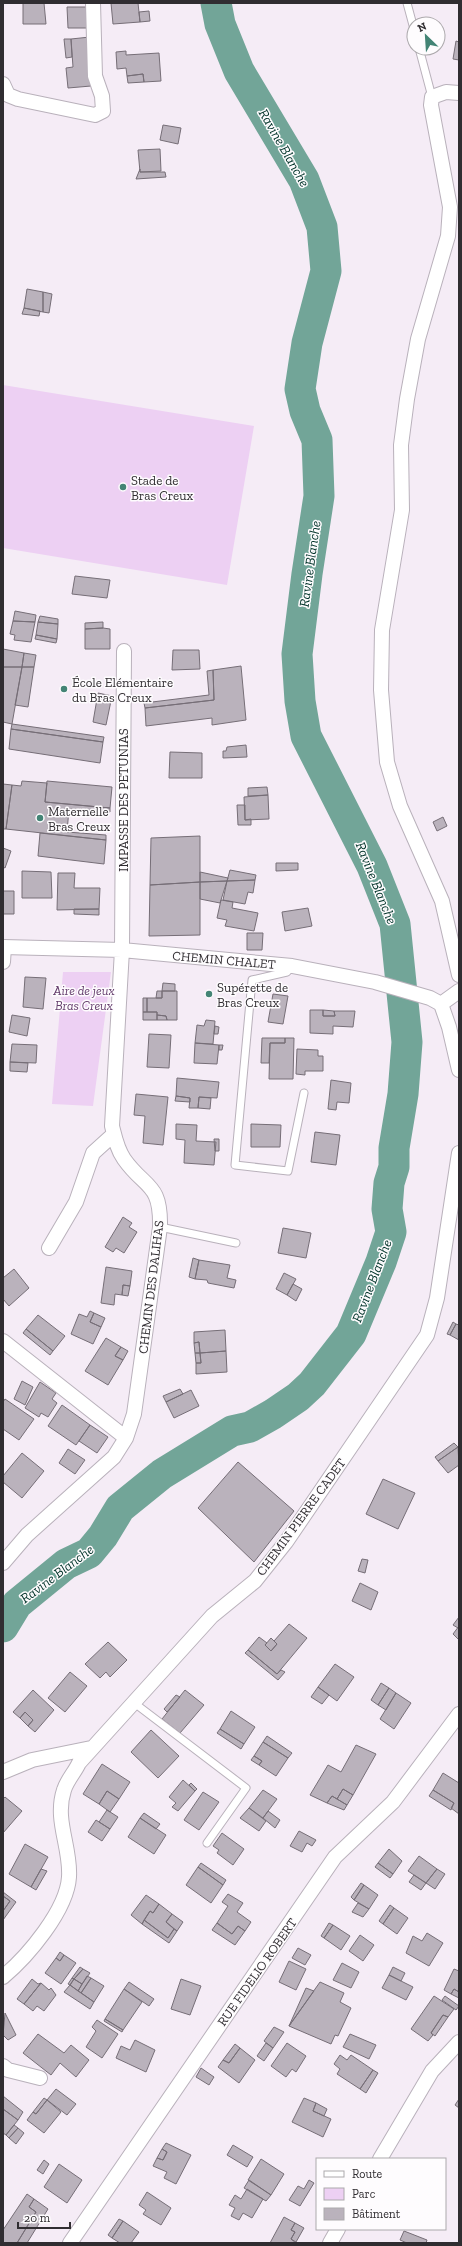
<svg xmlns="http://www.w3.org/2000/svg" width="462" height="2246" font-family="'Zilla Slab',serif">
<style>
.green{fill:#edd0f3}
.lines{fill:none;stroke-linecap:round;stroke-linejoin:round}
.river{stroke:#72a598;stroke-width:31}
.building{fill:#bab2bc;stroke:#766e77}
.lane-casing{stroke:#b9b1bb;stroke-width:9}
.street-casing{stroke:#b9b1bb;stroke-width:16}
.lane{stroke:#fff;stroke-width:7}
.street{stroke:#fff;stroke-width:14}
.poi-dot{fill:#438475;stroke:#fefcfe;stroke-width:1.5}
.labels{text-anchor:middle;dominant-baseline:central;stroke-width:3;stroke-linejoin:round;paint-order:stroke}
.poi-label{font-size:13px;fill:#302d31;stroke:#fefcfe;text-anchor:start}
.street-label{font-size:13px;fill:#302d31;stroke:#fefcfe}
.park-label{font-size:13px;font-style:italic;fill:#653e6d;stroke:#fefcfe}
.water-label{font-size:14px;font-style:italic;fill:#003329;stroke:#fefcfe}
</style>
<rect width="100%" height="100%" fill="#f5ecf6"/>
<path class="green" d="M3,385l251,41 -27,159 -224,-37z
M63,972h48l-18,134 -41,-2z"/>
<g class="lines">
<path class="river" d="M3,1627l14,-23 49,-40 23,-11 14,-17 17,-28 42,-34 70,-43 18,-4 23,-13 25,-17 14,-13 39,-50 30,-72 10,-30 -4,-23 2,-26 5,-16v-19l9,-54 4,-52 -12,-118 -23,-58 -66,-130 -6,-35 -3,-47 10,-80 12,-78 -2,-56 -12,-29 -5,-22 7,-46 19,-72 -4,-44 -18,-47 -65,-109 -19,-47 -4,-21"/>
</g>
<path class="building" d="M23,3h21l2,21h-23z
M111,3h27l2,19 -27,2z
M67,7h20l1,21h-20z
M149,11l1,10 -10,1 -1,-10z
M90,37l-2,21 3,28 -23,2 -2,-20 7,-1 -2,-28z
M64,39h7l1,18 -6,1z
M456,41l3,1v18l-6,-1z
M126,51v4l33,-2 2,28 -17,1 -1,-8 -16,2 -1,-8 -9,1 -1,-17z
M143,74l1,8 -16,1 -1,-7z
M163,125l18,3 -3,16 -18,-4z
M160,149l1,22 -21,1 -2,-22z
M140,169v3h25l1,5 -30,2z
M27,289l16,3v20l-19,-4z
M43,292l9,2 -3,19 -6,-1z
M24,308l16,3 -1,5 -17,-2z
M75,576l35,4 -3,18 -35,-4z
M15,611l21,4 -1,7 -22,-1z
M40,616l18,3v5l-20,-2z
M13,621l22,1 -4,20 -17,-2 1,-5 -5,-1z
M38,622l20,2 -1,15 -21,-4z
M103,622v6l-18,1v-6z
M103,628l7,1v20h-25v-20z
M36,635l21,4 -1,4 -21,-4z
M3,649l21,4 -2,14h-19z
M173,650h26l1,19 -28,1z
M24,653l12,2 -2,12h-12z
M241,666l5,54 -34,5v-7l-66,8 -1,-18 69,-8 -1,-30z
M3,667h19l-10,57 -9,-2z
M22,667h12l-6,40 -13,-2z
M213,670l1,30 -69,8 -1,-5 65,-8 -2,-24z
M98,693l14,3 -6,29 -13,-3z
M12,724l92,13 -1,5 -92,-13z
M11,729l92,13 -3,21 -91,-14z
M246,745l1,12 -24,1v-7h3l1,-4z
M170,752l32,1v25h-33z
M22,781l25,2 -2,19 65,6v4l-41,-3 -2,23 39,3v5l-100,-11 6,-44 9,1z
M47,781l65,6 -2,21 -65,-6z
M3,784l9,1 -6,44h-3z
M267,787l1,8 -20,1v-8z
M268,795l1,24 -24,1 -1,-23z
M237,805h8v15l6,-1v6h-13z
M443,817l4,9 -10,5 -4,-9z
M40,833l66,7 -2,24 -66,-8z
M200,836v46l-50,3 1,-47z
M3,848l8,3 -6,17 -2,-1z
M276,863h22v7l-22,1z
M230,870l26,5 -1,5 -28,1z
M22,871l29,1 1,26h-30z
M200,872l28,6 -1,3 -27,1z
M58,873h17l-1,15h26l-1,21 -42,1z
M255,880l-2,13 -5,-1 -3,12 -22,-4 4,-19z
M227,881l-7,22 -20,-4v-17z
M200,882v53l-51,1 1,-51z
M3,891h11v23h-11z
M221,900l12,2 -1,6 26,5 -4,18 -29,-5 2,-6 -10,-2z
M308,908l4,18 -27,5 -3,-19z
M74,909h25v6l-25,-1z
M247,933h16l-1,17h-15z
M25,977l21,1 -3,31 -20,-2z
M163,983l12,1v7h-13z
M157,991h5v7h-6z
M162,991h15v29h-10l-1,-4 -9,-1v-3h-10v-14h15z
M273,994l15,2 -5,28 -15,-2z
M143,998h4v14h-4z
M310,1010h13v6h12l-1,-5h21l-2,16 -20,-1v8l-23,-1z
M323,1010l11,1 1,5h-12z
M143,1012h14v8h-14z
M12,1015l18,3 -3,18 -18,-4z
M157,1015l9,1 1,4h-10z
M206,1020l9,1 -2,23 -18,-1 2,-18 7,1z
M215,1026l4,1 -1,7h-4z
M149,1034l22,1 -2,33 -22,-1z
M262,1038h23v5h-15l-1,20h-8z
M285,1038h9l-1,41h-24l1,-36h15z
M195,1043l24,2 -2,19 -23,-1z
M12,1044l25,1 -1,18 -26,-1z
M219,1045h4l-1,5h-3z
M297,1049l21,1v6h5v15h-18v4l-9,-1z
M10,1062l18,1 -1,9 -17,-1z
M177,1078l42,4 -2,16 -18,-1 -1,11h-9l1,-10 -14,-2z
M331,1080l20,3 -2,20 -12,-1 -1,8 -8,-1z
M136,1094l32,3 -5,48 -20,-2 2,-27 -11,-1z
M176,1096l14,2v4l-15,-1z
M199,1097l12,1 -1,11 -12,-1z
M176,1124l21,1 -1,16 20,1 -2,23 -30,-2 1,-23 -9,-1z
M251,1124l30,1 -1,22h-29z
M315,1132l25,3 -4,30 -25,-3z
M214,1139h5v12h-4z
M123,1217l9,6 -3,4 8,5 -13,21 -8,-5 -3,4 -8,-5z
M283,1228l28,5 -5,25 -28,-5z
M193,1258l6,2 -4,19 -6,-2z
M199,1260l31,5 -3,13 9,2 -2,8 -26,-5 -1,-3 -12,-1z
M106,1267l26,4 -2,15 -7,-1 -1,10 -7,-1 -1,11 -13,-2z
M14,1269l15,19 -20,18 -6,-7v-21z
M284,1273l12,6 -9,16 -11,-6z
M293,1284l9,5 -6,12 -9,-6z
M123,1285l7,1 -2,10 -6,-1z
M90,1311l4,2 -4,9 11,5 -8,17 -22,-10 8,-20 8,3z
M94,1313l11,5 -4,9 -11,-5z
M38,1315l27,21 -12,15 -27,-22z
M453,1322l3,2 -6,11 -3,-1z
M456,1324l3,1v15l-9,-5z
M26,1329l27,22 -3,4 -27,-22z
M225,1330l1,21 -26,2 -1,-11 -5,1v-11z
M106,1338l15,9 -6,9 8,4 -15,25 -23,-14z
M199,1342l1,11h-5l-1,-10z
M121,1347l7,4 -5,9 -8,-4z
M226,1351l1,21 -31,2v-11h5l-1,-10z
M195,1353h5l1,10h-5z
M22,1381l11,6 -8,18 -11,-6z
M40,1382l16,11 -4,6 5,4 -9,14 -7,-4 -2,4 -14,-9z
M180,1389l3,5 -17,8 -3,-6z
M191,1390l8,16 -25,12 -8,-16z
M5,1399l29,20 -15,21 -16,-11v-27z
M62,1405l28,20 -14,20 -28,-19z
M90,1425l18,12 -11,16 -18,-12z
M454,1443l4,4 -20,14 -3,-4z
M458,1447l1,18 -11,8 -10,-12z
M68,1449l17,11 -10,14 -16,-11z
M22,1453l22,18 -22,27 -19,-16v-6z
M238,1462l56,49 -40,51 -56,-54z
M383,1479l32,14 -17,36 -32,-15z
M362,1559l6,1 -3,13 -7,-2z
M360,1583l18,9 -7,18 -19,-9z
M459,1617v9l-1,2 -5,-3z
M289,1624l18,14 -30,36 -29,-24 11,-13 8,6 -2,2 6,6 6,-7 -3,-3z
M459,1626v14l-6,-6z
M271,1638l6,6 -6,7 -6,-6z
M108,1642l19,18 -17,17 -4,-5 -6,6 -15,-14z
M248,1650l29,24 4,-4 4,2 -7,8 -33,-27z
M335,1664l19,13 -17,24 -19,-14z
M70,1672l17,14 -22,26 -17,-14z
M381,1683l8,5 -11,17 -7,-5z
M318,1687l11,8 -7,9 -11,-7z
M389,1688l7,5 -10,17 -8,-5z
M33,1690l21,20 -19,22 -7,-6 5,-6 -8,-8 -5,6 -7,-6z
M185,1690l19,15 -24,28 -18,-14z
M396,1693l15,10 -17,26 -14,-10z
M176,1695l4,2 -13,15 -3,-3z
M231,1711l24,16 -11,17 -24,-15z
M25,1712l8,8 -5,6 -8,-8z
M220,1729l24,15 -3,5 -24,-16z
M151,1730l28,26 -21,22 -27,-26z
M267,1736l25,17 -4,5 -25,-16z
M263,1742l25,16 -12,18 -17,-11 3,-4 -8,-5z
M356,1745l20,9 -23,41 -10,-6 -6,10 -5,-3 -5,7 -17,-8 18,-30 13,7z
M254,1756l8,5 -3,4 -8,-5z
M102,1764l28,18 -11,17 -12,-8 -8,13 -16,-10z
M443,1773l16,10v31l-8,-6 3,-5 -21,-13z
M183,1780l12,11 -17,20 -6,-4 4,-4 -7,-6z
M191,1783l6,6 -2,2 -6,-6z
M343,1789l10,6 -6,10 -10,-6z
M263,1790l14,9 -14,19 -14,-10z
M433,1790l21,13 -3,7 -22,-14z
M107,1791l12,8 -9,13 -11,-8z
M203,1792l16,10 -20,28 -15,-10z
M332,1796l15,9 -3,5 -17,-7z
M5,1797l17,14 -19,22v-34z
M249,1808l17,13 -7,10 -19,-13z
M107,1810l11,7 -8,12 -11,-7z
M268,1811l12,9 -5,8 -12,-10z
M144,1813l16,11 -4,5 -16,-11z
M140,1818l26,17 -12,19 -26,-17z
M96,1820l14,9 -8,12 -14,-9z
M299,1831l17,9 -4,6 -5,-3 -5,9 -12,-6z
M222,1833l22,16 -11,16 -16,-12 2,-3 -6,-4z
M25,1844l23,13 -17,30 -22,-13z
M389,1849l13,12 -9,13 -15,-11z
M419,1856l18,13 -11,14 -18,-12z
M201,1863l25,17 -3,5 -25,-18z
M378,1863l15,11 -3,4 -15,-11z
M198,1867l25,18 -12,18 -25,-18z
M41,1869l6,2 -11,19 -5,-3z
M437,1869l8,5 -10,15 -9,-6z
M414,1875l12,8 -5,7 -12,-8z
M361,1883l3,2 -10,15 -3,-3z
M364,1885l14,10 -9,14 -15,-9z
M3,1892l13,10 -13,18v-9l7,-10 -7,-5z
M228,1894l15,9 -6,9 14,10 -6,9 -7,-5 -6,8 -15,-11 11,-17 -6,-4z
M146,1895l13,9 -6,9 -3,-2 -8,13 -11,-9z
M3,1896l7,5 -7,10z
M358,1903l11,6 -6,8 -11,-5z
M159,1904l13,10 -6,8 8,7 -6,9 -24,-18 6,-9 3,2z
M390,1905l4,3 -11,16 -4,-3z
M394,1908l14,10 -11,16 -14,-10z
M172,1914l11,8 -6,9 -11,-9z
M144,1920l24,18 6,-9 3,2 -8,12 -27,-19z
M217,1923l15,11 6,-8 7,5 -10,14 -23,-15z
M329,1923l4,2 -9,13 -3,-2z
M333,1925l17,11 -9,14 -17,-12z
M427,1933l16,10 -14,23 -23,-13 7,-17 9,5z
M360,1935l14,10 -11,16 -14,-10z
M298,1948l13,7 -6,10 -13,-7z
M60,1952l4,3 -4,6 -4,-3z
M64,1955l12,8 -15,21 -16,-11 11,-15 4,3z
M289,1961l17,8 -10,21 -17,-8z
M342,1963l17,9 -8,16 -18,-8z
M80,1967l3,2 -9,10 -2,-1z
M393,1967l12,6 -4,8 -12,-6z
M83,1969l7,4 -8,11 -8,-5z
M454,1969l5,2v21l-5,-3 -3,5 -7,-4z
M389,1975l24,12 -7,13 -24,-12z
M87,1976l4,2 -10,15 -3,-2z
M72,1978l2,1 -4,6 -2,-1z
M91,1978l13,8 -10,16 -13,-9z
M32,1979l6,5 3,-1 -17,21 -7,-5z
M74,1979l8,5 -4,7 -8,-6z
M181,1979l20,7 -11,29 -19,-6z
M129,1982l25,17 -5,7 -25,-17z
M320,1982l24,11 -4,9 11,6 -13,28 -3,-1 -4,9 -42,-18z
M41,1983l8,7 2,-2 5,7 -12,16 -7,-5 -4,5 -9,-7z
M70,1985l24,17 -4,7 -26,-17z
M306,1988l8,3 -25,35z
M124,1989l18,13 -19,28 -18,-11z
M454,1989l5,3v6l-8,-4z
M434,1996l20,13 -6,8 -5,-2 -12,18 2,2 -5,6 -17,-12z
M445,1996l14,10 -3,4 -14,-10z
M5,2013l11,22 -8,5 -5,-5z
M443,2015l5,2 -13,19 -4,-3z
M105,2019l18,11 -1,2 -18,-11z
M97,2020l21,14 -16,24 -16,-11 10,-16 -4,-4z
M274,2027l10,5 -11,16 -9,-7z
M38,2034l26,19 7,-8 18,15 -13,17 -16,-14 -9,12 -28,-22z
M350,2034l26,11 -7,14 -26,-12z
M135,2040l20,10 -9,22 -30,-14 5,-12 9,4z
M266,2043l7,5 -9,13 -7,-5z
M287,2043l19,13 -10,16 -4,-3 -6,8 -15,-11z
M235,2044l5,4 -11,15 -6,-3z
M240,2048l15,12 -16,23 -21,-16 5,-7 6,3z
M340,2055l7,5 4,-5 22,15 -13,19 -23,-15 3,-5 -6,-5z
M201,2068l13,9 -5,8 -13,-8z
M373,2070l5,3 -12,20 -6,-4z
M56,2089l20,15 -9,11 -20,-15z
M3,2096l20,16 -5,8 -15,-11z
M44,2098l3,2 -11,14 -3,-2z
M304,2098l12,5 -3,8 18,8 -8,18 -31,-15z
M459,2099v9l-4,-3z
M47,2100l14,12 -17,21 -17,-13 6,-8 3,2z
M316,2103l11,6 -3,7 -11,-5z
M3,2109l15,11 -12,15 -3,-2z
M14,2125l4,3 -9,10 -3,-3z
M18,2128l6,5 -8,11 -7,-6z
M166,2143l25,12 -15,29 -12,-6 3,-6 -14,-6 4,-8 6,2 4,-8 -5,-3z
M233,2145l20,12 -6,10 -20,-12z
M162,2149l5,3 -4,8 -6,-2z
M261,2159l23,15 -13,21 -23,-15z
M44,2160l5,4 -6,10 -6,-4z
M59,2164l23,16 -15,23 -23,-16z
M249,2180l22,15 -5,6 -22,-13z
M309,2180l5,3 -14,23 -11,-6 9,-14 6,3z
M247,2189l16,10 -11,19 -9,-5 -4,7 -8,-4 4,-8 -6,-3 6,-10 6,4z
M147,2192l24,16 -10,17 -18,-11 3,-4 -7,-5z
M27,2194l7,5 -5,8 7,5 -19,31h-14v-13z
M34,2199l14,10 -21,34h-10l19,-31 -7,-5z
M284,2217l11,6 -4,7 4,2 -4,7 5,4h-26z
M119,2219l4,2 -11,17 -4,-3z
M123,2221l16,11 -8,11h-11l-8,-5z
M295,2223l9,5 -8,14 -5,-3 4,-7 -4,-2z
M404,2231l23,9 -1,3h-19l-7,-3z"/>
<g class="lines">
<defs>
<path id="lane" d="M407,3l7,26
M419,48l13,49
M291,967l-4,5 -35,8 -17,185 53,6 16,-78
M160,1227l76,16
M133,1702l113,86 -39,55"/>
<path id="street" d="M3,84l5,11 10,4 77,16 8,-4 -1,-15 -7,-20 -2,-73
M459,93l-13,-1 -14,5 -1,8 19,102 -2,29 -30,103 -11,60 -6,46 1,65 -20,120 -1,60 6,72 13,44 42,95 17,74
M3,947l119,3 170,16 83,16 55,16 11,6
M3,962l1,-15
M441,1004l8,23 10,43
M441,1004l18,-13
M49,1248l27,-46 17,-49 21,-19
M3,1341l123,97
M3,1563l24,-28 87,-78 12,-19 8,-24 26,-187c1,-45 -15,-38 -36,-68 -7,-10 -9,-21 -12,-33l10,-176 2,-299
M3,1772l29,-12 59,-12
M3,1977c25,-21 64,-67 66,-100 2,-30 -15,-57 -5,-87 3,-10 11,-18 15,-27l133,-147 43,-35 31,-39 141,-207 10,-37 22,-145
M3,2066l5,4 32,8
M380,2159l52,-88 27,-29
M70,2243l265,-386 58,-55 66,-88
M330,2243l8,-14"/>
</defs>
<use href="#lane" class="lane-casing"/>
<use href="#street" class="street-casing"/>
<use href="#lane" class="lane"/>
<use href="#street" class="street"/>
</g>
<g class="poi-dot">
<circle cx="123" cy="487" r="4"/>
<circle cx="64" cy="689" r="4"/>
<circle cx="40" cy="818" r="4"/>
<circle cx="209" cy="994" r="4"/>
</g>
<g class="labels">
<g class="poi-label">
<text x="131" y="480">Stade de<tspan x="131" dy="15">Bras Creux</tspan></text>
<text x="72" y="682">École Elémentaire<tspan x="72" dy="15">du Bras Creux</tspan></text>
<text x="48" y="811">Maternelle<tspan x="48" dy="15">Bras Creux</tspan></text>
<text x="217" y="987">Supérette de<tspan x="217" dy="15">Bras Creux</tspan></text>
</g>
<g class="street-label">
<text transform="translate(123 800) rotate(-90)">IMPASSE DES PETUNIAS</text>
<text transform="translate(224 960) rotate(5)">CHEMIN CHALET</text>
<text transform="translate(151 1287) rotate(-83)">CHEMIN DES DALIHAS</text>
<text transform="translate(301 1517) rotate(-54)">CHEMIN PIERRE CADET</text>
<text transform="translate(257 1972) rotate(-55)">RUE FIDELIO ROBERT</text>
</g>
<g class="park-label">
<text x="84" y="990">Aire de jeux<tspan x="84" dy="15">Bras Creux</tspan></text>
</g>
<g class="water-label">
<text transform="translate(284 148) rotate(60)">Ravine Blanche</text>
<text transform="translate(310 564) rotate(-82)">Ravine Blanche</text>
<text transform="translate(376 883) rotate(68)">Ravine Blanche</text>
<text transform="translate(372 1281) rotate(-69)">Ravine Blanche</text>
<text transform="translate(57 1574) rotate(-37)">Ravine Blanche</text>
</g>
</g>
<rect width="462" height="2246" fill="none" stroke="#302d31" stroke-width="8"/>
<rect x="316" y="2158" width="130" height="72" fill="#fefcfe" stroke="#aca9ac"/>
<rect x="324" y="2171" width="20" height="6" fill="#ffffff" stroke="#aca9ac"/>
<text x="352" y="2178" font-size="12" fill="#302d31">Route</text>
<rect x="324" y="2188" width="20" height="12" fill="#edd0f3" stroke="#aca9ac"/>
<text x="352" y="2198" font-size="12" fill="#302d31">Parc</text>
<rect x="324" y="2208" width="20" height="12" fill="#bab2bc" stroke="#aca9ac"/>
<text x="352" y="2218" font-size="12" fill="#302d31">Bâtiment</text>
<g transform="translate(426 36) rotate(335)"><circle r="19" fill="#fefcfe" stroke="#aca9ac"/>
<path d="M0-3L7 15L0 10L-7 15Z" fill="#438475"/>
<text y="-6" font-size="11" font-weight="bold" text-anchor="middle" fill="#302d31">N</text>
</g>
<path d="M18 2222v6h52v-6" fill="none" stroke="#302d31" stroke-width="2"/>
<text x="24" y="2222" font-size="12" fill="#302d31" stroke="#fefcfe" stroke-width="3" paint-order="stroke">20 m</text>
</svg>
